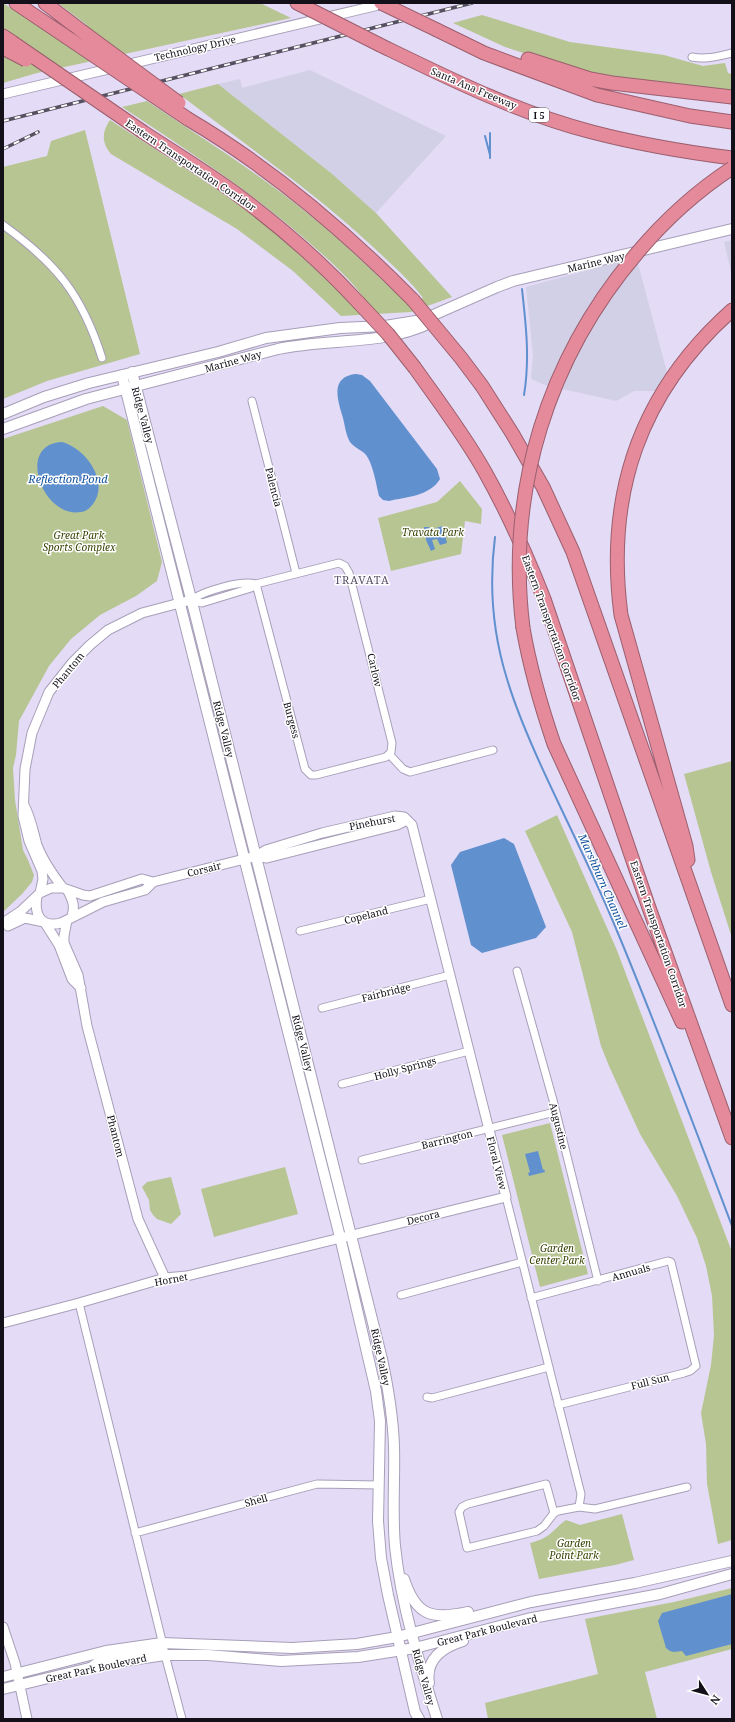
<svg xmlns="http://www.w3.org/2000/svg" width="735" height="1722" font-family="'Noto Serif',serif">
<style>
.industrial{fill:#d2d0e6}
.green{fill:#b7c592}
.water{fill:#6190cf}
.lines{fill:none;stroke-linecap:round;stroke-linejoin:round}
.stream{stroke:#6190cf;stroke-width:2}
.minor-casing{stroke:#a79fb8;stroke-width:9}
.tertiary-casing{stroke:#a79fb8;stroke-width:11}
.secondary-casing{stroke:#a79fb8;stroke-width:12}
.motorway-casing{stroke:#9b5f6e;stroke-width:15}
.minor{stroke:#fff;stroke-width:7}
.tertiary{stroke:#fff;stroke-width:9}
.secondary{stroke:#fff;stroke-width:10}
.motorway{stroke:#e48a9b;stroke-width:13}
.rail-casing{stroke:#565160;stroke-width:3.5}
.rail{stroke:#fff;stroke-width:2;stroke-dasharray:6;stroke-linecap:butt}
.motorway-bridge-casing{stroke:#9b5f6e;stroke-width:15;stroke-linecap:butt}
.motorway-bridge{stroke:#e48a9b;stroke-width:13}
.labels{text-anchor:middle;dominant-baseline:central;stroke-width:3;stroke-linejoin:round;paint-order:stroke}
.shield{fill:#fff;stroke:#5a585e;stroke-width:1}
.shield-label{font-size:9px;font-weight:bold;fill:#131019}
.street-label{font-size:10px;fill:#131019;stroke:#fff}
.park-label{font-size:10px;font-style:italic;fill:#364100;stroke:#fff}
.water-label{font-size:11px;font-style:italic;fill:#12529e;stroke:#fff}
.neighbourhood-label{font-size:11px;letter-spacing:1px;fill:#595167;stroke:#fff}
</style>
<rect width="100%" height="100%" fill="#e4dbf6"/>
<path class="industrial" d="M310,70l136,66 -70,77 -45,-40 -113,-89 22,-5 2,9z
M732,240v36l-8,-34z
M637,260l35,131h-38l-18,10 -71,-16 -14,-6 2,-24 -7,-68 91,-25z"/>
<path class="green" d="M3,3l57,36 27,-14 -29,-22h202l31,15 -254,55 -34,10v-29l25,-8 -25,-18z
M482,15l88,27 94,13 39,11 22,-3 3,10 4,1v19l-107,-12 -61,-15 -59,-19 -52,-24z
M218,84l113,89 45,40 76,84 -41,15 -70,4 -48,-45 -56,-42 -126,-75c-10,-11 -9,-23 -1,-34 50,33 103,64 150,101 33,26 63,55 92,84l15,-3c-17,-24 -40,-44 -62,-63 -57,-50 -120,-90 -183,-132l25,-6c53,36 110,71 160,112 34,27 66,58 97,88l19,-3c-14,-19 -34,-36 -51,-52 -60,-56 -128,-102 -193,-152z
M85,130l55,224 -93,27 -44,18v-232l44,-11 4,-15z
M103,406l24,14 35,142 -5,19 -21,15 -36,19 -29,24 -22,27 -30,55 -3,34 -3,13 2,32 8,50 5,10 6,15 -2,7 -10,12 -19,18v-473z
M460,481l22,28 -1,15 -16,-3 -4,33 -70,17 -13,-53 59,-16z
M732,761v177l-21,-66 -27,-98z
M557,815l59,133 116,304v288l-14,4 -11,-60 -1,-40 -5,-31 10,-48 3,-30 -2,-39 -6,-30 -9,-28 -20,-42 -37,-62 -31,-68 -8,-20 -29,-114 -47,-101z
M550,1123l38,151 -48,13 -38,-152z
M285,1167l13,47 -84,23 -13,-48z
M171,1177l10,37 -10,10 -14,-5 -4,-4 -3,-5 -1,-10 -7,-13 5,-5z
M622,1514l12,46 -19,5 -76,14 -9,-36c21,-5 21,-12 36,-23l14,5z
M732,1588v61l-87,23 12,47h-169l-3,-16 113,-29 -13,-55 89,-17z"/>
<path class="water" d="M356,374l6,1 8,6 67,88 3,10c-10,17 -34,18 -51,22l-6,-1 -4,-4c-3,-12 -5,-27 -11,-38 -4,-8 -13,-9 -18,-16 -4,-7 -5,-16 -7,-24 -5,-17 -14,-41 13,-44z
M62,442c23,6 48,39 31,62 -3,4 -6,7 -12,8 -38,7 -66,-68 -19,-70z
M443,526l4,17 -7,2 -3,-6 -5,1 3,9 -4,2 -5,-11 -2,-13h5l1,9 6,-2v-6z
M504,838l10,6 32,83 -10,11 -54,15 -11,-8 -20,-80 9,-13z
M538,1151l5,19 1,-1 1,3 -16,4 -1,-3 2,-1 -5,-18z
M732,1594v50l-46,12 -4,-5 -8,1 -4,-1 -4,-3 -8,-27 4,-8z"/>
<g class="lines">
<path class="stream" d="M490,133v25
M485,136l5,19
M522,289c4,36 8,70 2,106
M495,537c-6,47 -2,97 12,142 11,37 27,72 43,106 21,45 43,89 62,134 43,102 81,204 120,307"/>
<defs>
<path id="minor" d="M692,57c14,3 27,-1 40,-4
M3,225c54,39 79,70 99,133
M252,401l44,172
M191,600c13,-9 50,-20 65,-16l83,-21 6,3 4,7 43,170 -1,9 -5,5 -70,18h-5l-6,-6 -49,-185
M191,600l11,3 49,-15 5,-4
M389,754l14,15 7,3 83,-22
M300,931l131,-32
M517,971l36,129 45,181
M322,1008l128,-33
M342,1084l127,-33
M362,1160l193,-48
M506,1197l75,297 -2,13
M401,1295l121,-33
M531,1298l137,-37 3,1 25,104 -6,5 -6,2 -126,32
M79,1303l85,346 -64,10 -8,6
M427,1397l5,1 117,-31
M554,1513l-8,-29 -78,20 -6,3 -3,5 8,36 70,-17 7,-5 10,-13 4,-2 21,-4 16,2 92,-22
M135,1533l182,-49 62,1
M165,1655l17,64"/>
<path id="tertiary" d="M3,94l384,-91
M24,805c7,13 9,26 13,40 6,16 16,30 26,43
M256,856l11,2 130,-33 10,-5
M68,891c5,10 7,15 4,25
M40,893l3,-14 -1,-8 -13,-30 -6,-25 2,-47 7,-36 17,-41 23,-29 18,-18 18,-15 34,-17 49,-13
M37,896c-3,18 3,32 24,27l42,-21 42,-12 8,-8
M67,920l-3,16v7l14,32 9,51 51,193 27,59
M3,923l18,-12 19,-18 11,-5h12l20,7 7,1 52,-17 11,3 103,-26 10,-6 56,-17 73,-17 9,1 8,8 94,372 -319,79 -22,2 -86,25 -76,20
M45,923l14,22 13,34 9,9
M8,926l17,-8 19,4
M3,1627l12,36 12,56"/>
<path id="secondary" d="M132,372l63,242 187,745c6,28 11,58 12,87 1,33 -2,66 1,100 6,59 24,116 42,173
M122,375l218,862 36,154 4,30 -2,100 3,37 7,37 27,117 4,7
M3,414l41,-17 45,-14 129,-31 48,-14 74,-10 45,-2 37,-6 75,-33 16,-6 219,-52
M3,429l83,-30 192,-50c51,-11 104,-3 152,-26
M404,1579c12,37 28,41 64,33
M3,1677l103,-26 56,-8 130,5 65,-4 40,-7 134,-35 104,-19 97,-22
M429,1683c-4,-24 14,-36 34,-42
M3,1689l107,-26 55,-8h43l73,6 77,-4 57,-9 112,-29 133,-25 72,-20"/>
<path id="motorway" d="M16,3l49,33
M45,3l34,26
M297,3l12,6
M437,30l47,23 113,42 93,21 42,6
M3,36l9,6
M380,45c68,33 138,68 212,87 46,12 93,20 140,26
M528,59l62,20 22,4 120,14
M188,119c83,49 158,113 225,181
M143,132c32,21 65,41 96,64 43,32 84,68 120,107
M415,368c24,34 50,68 70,104 23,41 42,84 59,127l104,306 84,233
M482,386l30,47 31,54 30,65 159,453
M523,628c7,40 18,78 31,116l128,278
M688,860l-2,-14 -65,-231c-16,-122 19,-223 111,-305"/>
</defs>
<use href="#minor" class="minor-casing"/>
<use href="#tertiary" class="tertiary-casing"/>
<use href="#secondary" class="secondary-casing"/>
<use href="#motorway" class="motorway-casing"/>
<use href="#minor" class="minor"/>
<use href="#tertiary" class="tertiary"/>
<use href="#secondary" class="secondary"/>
<use href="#motorway" class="motorway"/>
<defs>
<path id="rail" d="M3,121l469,-118
M3,149l35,-17"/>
</defs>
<use href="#rail" class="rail-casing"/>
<use href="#rail" class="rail"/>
<defs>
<path id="motorway-bridge" d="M381,3l56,27
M309,9l71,36
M79,29l100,74
M65,36l123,83
M12,42l131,90
M5,49l21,11
M413,300l48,58 21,28
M359,303l29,31 27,34
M523,628c-17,-137 25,-271 115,-376 27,-32 59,-61 94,-84"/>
</defs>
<use href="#motorway-bridge" class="motorway-bridge-casing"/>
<use href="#motorway-bridge" class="motorway-bridge"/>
</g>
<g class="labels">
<rect class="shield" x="529" y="108" width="20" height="14" rx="3"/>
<g class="shield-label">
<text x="539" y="115">I 5</text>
</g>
<g class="street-label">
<text transform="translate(195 48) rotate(-13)">Technology Drive</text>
<text transform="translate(474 88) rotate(23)">Santa Ana Freeway</text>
<text transform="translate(191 165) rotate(34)">Eastern Transportation Corridor</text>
<text transform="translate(596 262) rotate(-13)">Marine Way</text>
<text transform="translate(233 361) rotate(-15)">Marine Way</text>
<text transform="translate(143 415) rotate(75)">Ridge Valley</text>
<text transform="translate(274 487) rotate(76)">Palencia</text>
<text transform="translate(552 628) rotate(70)">Eastern Transportation Corridor</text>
<text transform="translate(68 670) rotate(-50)">Phantom</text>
<text transform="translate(375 670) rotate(77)">Carlow</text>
<text transform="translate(292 720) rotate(75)">Burgess</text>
<text transform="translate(224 729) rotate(76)">Ridge Valley</text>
<text transform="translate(372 822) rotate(-11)">Pinehurst</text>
<text transform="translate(204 869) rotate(-14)">Corsair</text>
<text transform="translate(366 915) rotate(-14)">Copeland</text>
<text transform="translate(659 934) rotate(71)">Eastern Transportation Corridor</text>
<text transform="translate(386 992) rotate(-14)">Fairbridge</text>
<text transform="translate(303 1043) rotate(76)">Ridge Valley</text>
<text transform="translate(405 1068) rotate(-15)">Holly Springs</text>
<text transform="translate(559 1126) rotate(76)">Augustine</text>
<text transform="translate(116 1136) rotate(76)">Phantom</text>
<text transform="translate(447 1139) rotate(-14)">Barrington</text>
<text transform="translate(497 1163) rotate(76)">Floral View</text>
<text transform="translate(423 1217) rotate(-14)">Decora</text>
<text transform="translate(631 1272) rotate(-16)">Annuals</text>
<text transform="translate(171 1279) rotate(-11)">Hornet</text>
<text transform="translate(381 1357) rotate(78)">Ridge Valley</text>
<text transform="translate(650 1381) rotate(-14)">Full Sun</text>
<text transform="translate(256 1500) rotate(-15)">Shell</text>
<text transform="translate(487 1630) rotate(-14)">Great Park Boulevard</text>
<text transform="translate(96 1668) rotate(-12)">Great Park Boulevard</text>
<text transform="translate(424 1677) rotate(74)">Ridge Valley</text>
</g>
<g class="park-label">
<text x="433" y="532">Travata Park</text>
<text x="79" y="535">Great Park<tspan x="79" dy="12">Sports Complex</tspan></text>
<text x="557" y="1248">Garden<tspan x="557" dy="12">Center Park</tspan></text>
<text x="574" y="1543">Garden<tspan x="574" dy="12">Point Park</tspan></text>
</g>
<g class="water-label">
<text x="68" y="478">Reflection Pond</text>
<text transform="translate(603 881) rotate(66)">Marshburn Channel</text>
</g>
<g class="neighbourhood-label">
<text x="362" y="579">TRAVATA</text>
</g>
</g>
<rect width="735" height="1722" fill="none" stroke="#131019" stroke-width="8"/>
<g transform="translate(707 1694) rotate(126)" stroke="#ffffff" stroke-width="3" paint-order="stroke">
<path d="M0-3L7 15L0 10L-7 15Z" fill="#131019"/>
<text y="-6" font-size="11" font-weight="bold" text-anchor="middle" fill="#131019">N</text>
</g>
</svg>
